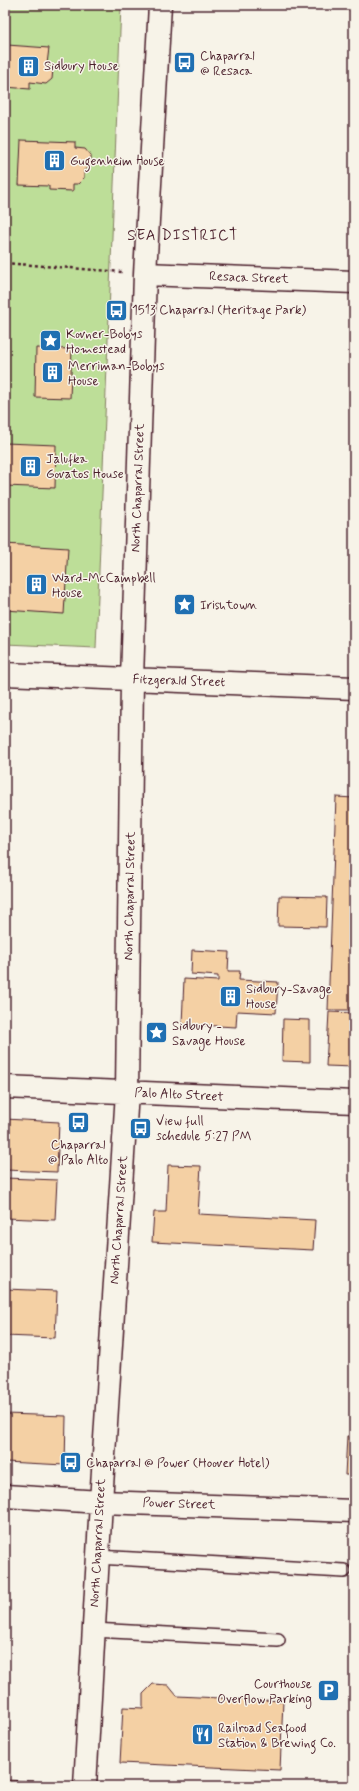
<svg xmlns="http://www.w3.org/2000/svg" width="359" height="1791" font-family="Mynerve,sans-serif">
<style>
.green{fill:#bdde98;stroke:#847e62}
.building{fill:#f4d0a4;stroke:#4a1f2b}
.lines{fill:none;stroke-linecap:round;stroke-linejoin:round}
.lane-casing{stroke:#4a1f2b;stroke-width:16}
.street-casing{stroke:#4a1f2b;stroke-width:25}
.path{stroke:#4a1f2b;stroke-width:2.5;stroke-dasharray:3 3;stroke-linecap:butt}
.lane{stroke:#f7f3e8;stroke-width:13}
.street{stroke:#f7f3e8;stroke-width:22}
.labels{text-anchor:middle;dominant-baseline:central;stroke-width:3;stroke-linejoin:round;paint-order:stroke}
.poi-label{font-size:13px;fill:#4a1f2b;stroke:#f7f3e8;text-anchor:start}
.street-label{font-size:13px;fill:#4a1f2b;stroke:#f7f3e8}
.quarter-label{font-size:15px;letter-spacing:1px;fill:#4a1f2b;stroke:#f7f3e8}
</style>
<rect width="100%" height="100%" fill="#f7f3e8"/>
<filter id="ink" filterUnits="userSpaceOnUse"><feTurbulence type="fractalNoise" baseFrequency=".025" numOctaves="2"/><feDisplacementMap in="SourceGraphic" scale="8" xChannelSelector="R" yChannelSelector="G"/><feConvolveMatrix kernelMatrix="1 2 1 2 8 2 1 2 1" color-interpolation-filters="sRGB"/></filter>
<g filter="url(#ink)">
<path class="green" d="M5,5h116l-25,643 -91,-4z"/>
<path class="building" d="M7,45l42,3 -2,16 6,5 -1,10 -6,5 -16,-2v7l-25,-2v-38z
M21,140l54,2v6l10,1 6,7v10l-7,4v8l-6,6h-5v7l-24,-1v-4l-30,-1z
M36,348l36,1 -2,49 -35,-1z
M5,443l51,2 -1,43 -50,-2z
M5,544l63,4 -4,66 -59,-4z
M336,797l18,1v212h-26z
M279,896l48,1 -1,30 -48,-1z
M192,950l37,2 -1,19h12l-1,9 39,2 -2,31 -39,-2 -1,16 -54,-3 2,-45 34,2v-5l-27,-2z
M329,1012l25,1v54l-28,-1z
M283,1019l27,1v42l-28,-1z
M5,1119l54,3 -2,50 -52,-2z
M168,1165l33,1 -3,48 117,6 -2,30 -161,-8 2,-30h12z
M5,1178l52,2 -2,40 -50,-2z
M5,1289l52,2 -2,47 -50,-2z
M5,1414l61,2 -1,49 -60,-3z
M347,1436h7v39h-9z
M153,1684l15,1 9,11 106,5 -3,69 -160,-7 3,-56 20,1v-14z
M5,1780l40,2 -1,4h-39z"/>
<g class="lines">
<defs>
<path id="lane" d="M97,1557l247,14
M93,1630l185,10"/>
<path id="street" d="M145,274l209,8
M5,674l349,14
M5,1087l349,15
M5,1496l96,6 253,9
M85,1786l16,-284 26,-410 5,-413 13,-405 15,-269"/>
</defs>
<use href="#lane" class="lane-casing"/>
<use href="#street" class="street-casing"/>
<path class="path" d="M5,263l117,9"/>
<use href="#lane" class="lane"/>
<use href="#street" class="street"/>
</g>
</g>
<defs>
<symbol id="bus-square" viewBox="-11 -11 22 22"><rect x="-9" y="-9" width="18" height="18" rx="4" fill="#1f6fb2" stroke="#f7f3e8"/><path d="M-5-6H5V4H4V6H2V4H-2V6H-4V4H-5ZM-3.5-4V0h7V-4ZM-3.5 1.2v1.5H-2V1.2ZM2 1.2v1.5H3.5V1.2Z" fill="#fff"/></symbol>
<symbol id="building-square" viewBox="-11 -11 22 22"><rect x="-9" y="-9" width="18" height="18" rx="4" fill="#1f6fb2" stroke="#f7f3e8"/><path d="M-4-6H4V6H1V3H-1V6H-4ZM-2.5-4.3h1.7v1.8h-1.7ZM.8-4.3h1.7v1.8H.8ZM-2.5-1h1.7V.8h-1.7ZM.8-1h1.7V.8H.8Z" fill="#fff"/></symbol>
<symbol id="sight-square" viewBox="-11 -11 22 22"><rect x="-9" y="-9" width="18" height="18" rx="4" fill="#1f6fb2" stroke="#f7f3e8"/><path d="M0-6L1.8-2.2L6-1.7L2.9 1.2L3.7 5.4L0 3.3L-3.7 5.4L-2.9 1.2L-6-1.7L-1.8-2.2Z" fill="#fff"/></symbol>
<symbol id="parking-square" viewBox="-11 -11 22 22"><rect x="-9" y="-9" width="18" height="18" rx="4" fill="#1f6fb2" stroke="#f7f3e8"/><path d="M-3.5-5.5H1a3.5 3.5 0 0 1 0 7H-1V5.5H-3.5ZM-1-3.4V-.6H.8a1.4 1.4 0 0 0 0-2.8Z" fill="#fff"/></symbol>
<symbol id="restaurant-square" viewBox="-11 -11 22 22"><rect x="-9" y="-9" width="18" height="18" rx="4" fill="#1f6fb2" stroke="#f7f3e8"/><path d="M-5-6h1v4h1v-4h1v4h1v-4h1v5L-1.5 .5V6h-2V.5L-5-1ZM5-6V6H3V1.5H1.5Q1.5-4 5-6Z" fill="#fff"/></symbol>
</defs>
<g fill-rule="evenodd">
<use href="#bus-square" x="172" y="50" width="25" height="25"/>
<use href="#building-square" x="16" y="54" width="25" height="25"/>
<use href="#building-square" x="42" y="148" width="25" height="25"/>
<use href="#bus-square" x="104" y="298" width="25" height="25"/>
<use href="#sight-square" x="38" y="328" width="25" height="25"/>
<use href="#building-square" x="40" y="360" width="25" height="25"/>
<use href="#building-square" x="18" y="454" width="25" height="25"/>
<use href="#building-square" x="24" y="572" width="25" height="25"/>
<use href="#sight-square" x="172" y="592" width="25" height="25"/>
<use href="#building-square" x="218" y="984" width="25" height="25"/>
<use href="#sight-square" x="144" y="1020" width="25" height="25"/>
<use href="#bus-square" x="66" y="1110" width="25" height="25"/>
<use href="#bus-square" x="128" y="1116" width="25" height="25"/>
<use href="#bus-square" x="58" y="1450" width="25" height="25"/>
<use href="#parking-square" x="316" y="1678" width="25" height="25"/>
<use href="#restaurant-square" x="190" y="1722" width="25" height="25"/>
</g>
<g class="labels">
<g class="poi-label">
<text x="200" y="56">Chaparral<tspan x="200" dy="15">@ Resaca</tspan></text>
<text x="44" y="66">Sidbury House</text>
<text x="70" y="161">Gugenheim House</text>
<text x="132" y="310">1513 Chaparral (Heritage Park)</text>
<text x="66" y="334">Kovner-Bobys<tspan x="66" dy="15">Homestead</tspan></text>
<text x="68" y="366">Merriman-Bobys<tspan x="68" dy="15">House</tspan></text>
<text x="46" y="459">Jalufka<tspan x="46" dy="15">Govatos House</tspan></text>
<text x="52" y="578">Ward-McCampbell<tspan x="52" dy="15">House</tspan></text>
<text x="200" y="605">Irishtown</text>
<text x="246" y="989">Sidbury-Savage<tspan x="246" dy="15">House</tspan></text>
<text x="172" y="1026">Sidbury -<tspan x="172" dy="15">Savage House</tspan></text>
<text x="156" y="1121">View full<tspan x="156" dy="15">schedule 5:27 PM</tspan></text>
<text x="78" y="1145" text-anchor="middle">Chaparral<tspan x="78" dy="15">@ Palo Alto</tspan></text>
<text x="86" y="1463">Chaparral @ Power (Hoover Hotel)</text>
<text x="312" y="1684" text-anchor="end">Courthouse<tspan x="312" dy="15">Overflow Parking</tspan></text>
<text x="218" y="1728">Railroad Seafood<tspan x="218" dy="15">Station &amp; Brewing Co.</tspan></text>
</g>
<g class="street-label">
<text transform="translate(249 278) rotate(2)">Resaca Street</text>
<text transform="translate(138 488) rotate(-88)">North Chaparral Street</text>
<text transform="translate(179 681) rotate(2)">Fitzgerald Street</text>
<text transform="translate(130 896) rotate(-89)">North Chaparral Street</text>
<text transform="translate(179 1095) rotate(3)">Palo Alto Street</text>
<text transform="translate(119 1220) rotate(-86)">North Chaparral Street</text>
<text transform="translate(179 1504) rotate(2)">Power Street</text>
<text transform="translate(98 1543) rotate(-87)">North Chaparral Street</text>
</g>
<g class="quarter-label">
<text x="183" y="236">SEA DISTRICT</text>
</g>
</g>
<rect width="359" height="1791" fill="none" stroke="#f7f3e8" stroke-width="20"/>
<rect x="10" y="10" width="339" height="1771" fill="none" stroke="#4a1f2b" stroke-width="1.5" filter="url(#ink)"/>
</svg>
